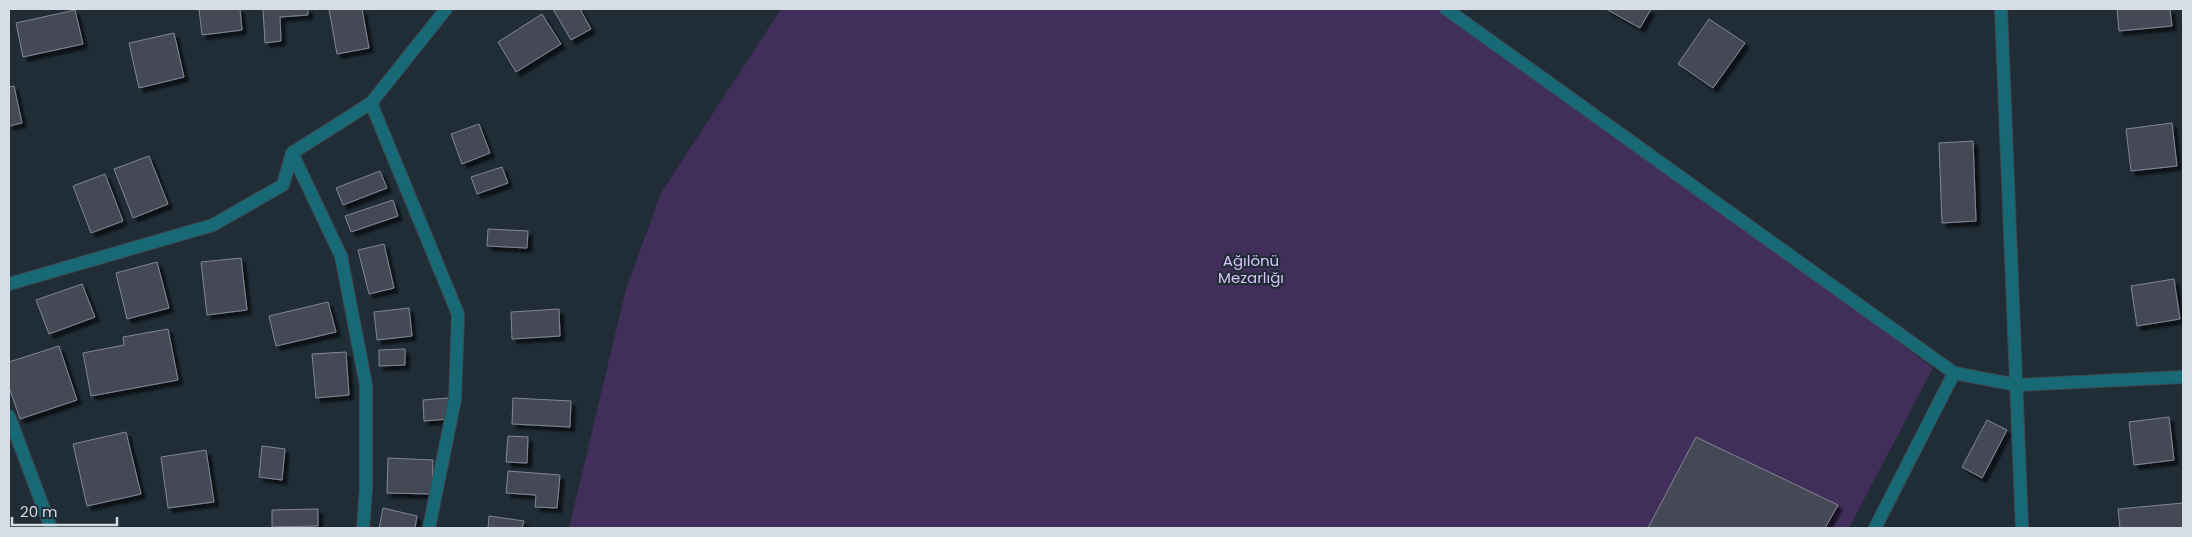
<svg xmlns="http://www.w3.org/2000/svg" width="2192" height="537" font-family="Poppins,sans-serif">
<style>
.green{fill:#422e5a}
.building{fill:#454957;stroke:#818696;filter:url(#shadow)}
.lines{fill:none;stroke-linecap:round;stroke-linejoin:round}
.minor-casing{stroke:#3d4952;stroke-width:14}
.tertiary-casing{stroke:#3d4952;stroke-width:14}
.minor{stroke:#176975;stroke-width:12}
.tertiary{stroke:#176975;stroke-width:12}
.labels{text-anchor:middle;dominant-baseline:central;stroke-width:4.5;stroke-linejoin:round;paint-order:stroke}
.park-label{font-size:15px;fill:#d9c2fc;stroke:#202d36}
</style>
<defs>
<filter id="shadow"><feDropShadow dx="4.5" dy="4.5" stdDeviation="1" flood-color="#0009"/></filter>
</defs>
<rect width="100%" height="100%" fill="#202d36"/>
<path class="green" d="M781,9h677l475,359 -84,160h-1280l57,-239 35,-96z"/>
<path class="building" d="M199,9h41l2,21 -40,5z
M263,9h45v6l-28,2 1,24 -16,2z
M329,9h33l7,39 -32,6z
M553,9h27l11,20 -20,11z
M1606,9h45l-11,19z
M2117,9h53l2,17 -53,5z
M75,10l8,34 -60,13 -7,-34z
M542,14l19,30 -45,28 -18,-30z
M1709,19l36,24 -32,45 -35,-24z
M174,33l10,44 -45,11 -10,-45z
M14,86l8,37 -13,3v-39z
M2172,123l5,43 -46,5 -5,-42z
M479,124l11,29 -28,11 -11,-30z
M1973,141l3,80 -34,2 -3,-80z
M149,156l19,48 -35,14 -19,-49z
M502,167l6,16 -31,11 -6,-17z
M380,171l7,17 -44,17 -7,-17z
M105,174l18,47 -32,12 -18,-47z
M393,200l5,16 -47,16 -6,-16z
M488,229l40,2 -1,17 -40,-2z
M384,244l10,44 -25,6 -11,-44z
M241,258l6,52 -40,5 -6,-53z
M157,262l12,46 -42,11 -11,-46z
M2174,279l6,40 -43,7 -6,-40z
M82,284l13,33 -46,17 -13,-34z
M328,302l8,30 -60,14 -7,-30z
M409,308l3,28 -35,4 -3,-28z
M559,309l1,27 -48,3 -1,-27z
M168,329l10,51 -87,16 -8,-43 41,-8 -1,-8z
M59,346l18,54 -57,19 -11,-32v-25z
M405,349v16l-26,1v-16z
M346,352l3,43 -33,3 -4,-44z
M448,398l1,21 -25,2 -1,-21z
M513,398l58,3 -1,26 -58,-3z
M2169,417l5,43 -40,5 -5,-43z
M1987,420l20,10 -25,48 -20,-11z
M126,432l15,62 -54,12 -14,-62z
M508,436l20,1 -1,26 -21,-1z
M1696,437l142,68 -13,23h-177z
M262,446l23,3 -3,31 -23,-3z
M206,450l8,52 -46,6 -7,-51z
M388,458l45,2 -1,34 -45,-1z
M508,471l52,4 -3,33 -22,-1 1,-12 -30,-2z
M2183,503v25h-63l-2,-19z
M383,508l34,8 -2,12h-36z
M318,509v17l-46,1v-17z
M489,516l35,5 -2,7h-34z"/>
<g class="lines">
<defs>
<path id="minor" d="M1446,9l508,364 63,12 166,-8
M371,103l87,211 -3,85 -26,129
M292,153l49,103 25,129v104l-3,39
M9,284l204,-59 70,-40 9,-32 79,-50 75,-94
M9,416l42,112
M1875,528l79,-155"/>
<path id="tertiary" d="M2001,9l21,519"/>
</defs>
<use href="#minor" class="minor-casing"/>
<use href="#tertiary" class="tertiary-casing"/>
<use href="#minor" class="minor"/>
<use href="#tertiary" class="tertiary"/>
</g>
<g class="labels">
<g class="park-label">
<text x="1251" y="260">Ağılönü<tspan x="1251" dy="17">Mezarlığı</tspan></text>
</g>
</g>
<rect width="2192" height="537" fill="none" stroke="#d6dee4" stroke-width="20"/>
<path d="M12 517v8h105v-8" fill="none" stroke="#d6dee4" stroke-width="2.5"/>
<text x="20" y="517" font-size="15" fill="#d6dee4" stroke="#202d36" stroke-width="4" paint-order="stroke">20 m</text>
</svg>
